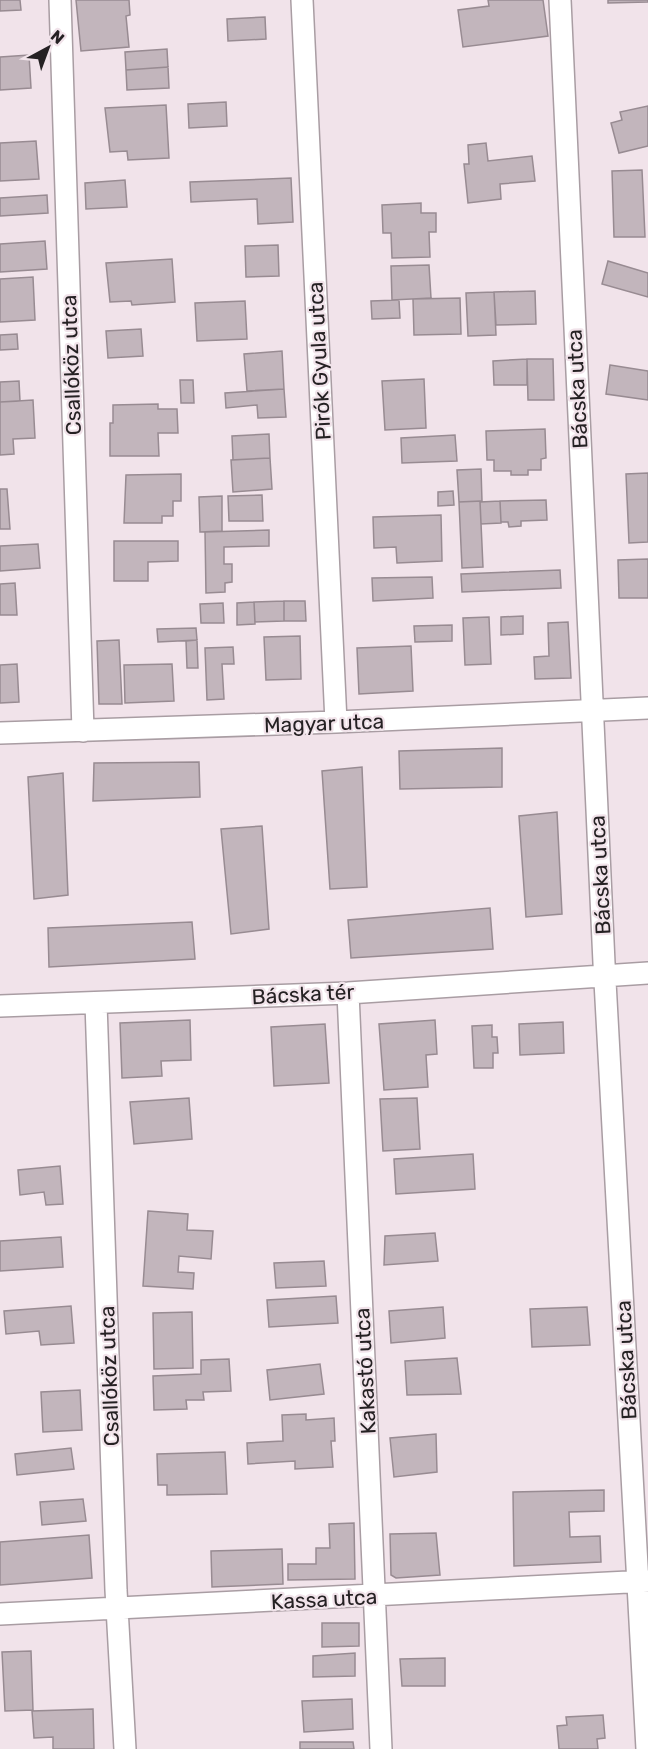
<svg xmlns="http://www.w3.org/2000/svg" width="648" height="1749" font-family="Rubik,sans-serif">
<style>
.building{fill:#c2b5bc;stroke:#988b92;stroke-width:1.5}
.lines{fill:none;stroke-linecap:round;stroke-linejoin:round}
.street-casing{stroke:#a99da3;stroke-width:24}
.street{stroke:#fff;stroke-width:21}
.labels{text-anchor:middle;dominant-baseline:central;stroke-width:4.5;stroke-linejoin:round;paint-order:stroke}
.street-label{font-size:21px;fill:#252123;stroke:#f1e3ea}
</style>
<rect width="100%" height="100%" fill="#f1e3ea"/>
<path class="building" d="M0,0h20l1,10 -21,1z
M76,0h53l1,15 -4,1 3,31 -48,4z
M488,0h55l5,36 -85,11 -5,-37 31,-4z
M608,0h40v2l-40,1z
M265,17l1,22 -38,2 -1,-22z
M167,49l1,18 -42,3 -1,-18z
M29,55l2,33 -31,2v-33z
M168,67l1,21 -42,2 -1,-20z
M226,102l1,24 -38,2 -1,-24z
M166,105l3,53 -41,2 -1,-9 -17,1 -5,-44z
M648,106v40l-29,7 -8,-30 11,-3 -2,-8z
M36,141l3,38 -39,2v-38z
M486,143l2,18 44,-5 3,25 -35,3 1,15 -33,4 -4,-39h5l-1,-19z
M642,170l3,67h-31l-2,-66z
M291,178l2,44 -35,2 -1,-25 -66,3 -1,-20z
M125,180l2,27 -41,2 -1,-26z
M47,195l1,18 -48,3v-18z
M421,203v10h15v19h-7l1,25 -38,1 -1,-25h-8l-1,-28z
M45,241l2,28 -47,3v-28z
M278,245l1,31 -33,1 -1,-31z
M172,259l3,43 -43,3 -1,-4 -21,1 -4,-39z
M608,261l40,12v24l-46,-13z
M429,265l2,33 -39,2 -1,-34z
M33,277l2,43 -35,2v-43z
M535,291l1,33 -40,1 -2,-33z
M494,292l2,43 -28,1 -2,-43z
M460,298l1,36 -47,1 -1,-36z
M399,300l1,18 -28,1 -1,-18z
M245,301l2,38 -50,2 -2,-38z
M141,329l2,27 -35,2 -2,-27z
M17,334l1,15 -18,1v-15z
M282,351l2,38 -37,2 -3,-37z
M527,359v26h-33l-1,-24z
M527,359h26l1,41h-26z
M610,365l38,6v29l-42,-6z
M424,379l2,49 -41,2 -3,-49z
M180,380h13l1,23h-13z
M19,381l1,20 -20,1v-20z
M284,389l2,28 -28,1 -1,-13 -31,3 -1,-15z
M33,400l2,38 -22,1 1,15 -14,1v-53z
M158,404v5h19l1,24h-20l1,23h-49v-33h3v-18z
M545,429l1,29 -5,1v11h-13v5h-17v-4h-17v-11h-7l-1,-29z
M269,434l1,24 -37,2 -1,-24z
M455,435l2,26 -55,2 -1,-25z
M270,458l2,31 -39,3 -2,-32z
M481,469l1,32 -23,1 -2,-32z
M648,473v69l-19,1 -3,-69z
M181,474v27h-8v15h-11v7h-38l2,-48z
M0,489h7l3,40h-10z
M453,491l1,14 -16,1v-14z
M262,495l1,26h-34l-1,-25z
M222,496v35l-22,1 -1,-35z
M546,500l1,20 -26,1v5l-12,1 -1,-5h-7l-1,-21z
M480,501l3,66 -21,1 -3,-66z
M500,501l1,22 -20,1 -1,-22z
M441,515l1,46 -45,2 -1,-16 -22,1 -1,-31z
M269,530v16l-45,1v17h8v18l-7,1v9l-19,1 -1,-61z
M114,541h64v20l-30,1v19h-34z
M38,544l2,24 -40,3v-25z
M648,559v39h-29l-1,-38z
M560,570l1,18 -99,4 -1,-18z
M432,577l1,21 -60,3 -1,-23z
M15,583l2,32h-17v-31z
M284,601h21l1,20h-22z
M284,601v20l-29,1 -1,-20z
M254,602l1,22 -18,1v-22z
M223,603l1,20h-23l-1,-19z
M523,616v18l-22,1v-18z
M489,617l2,47 -26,1 -2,-47z
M568,622l3,56 -36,1 -1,-22 15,-1 -1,-33z
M452,625v16l-37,1 -1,-16z
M196,628l1,12 -39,2 -1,-13z
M300,636l1,43 -35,1 -2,-43z
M119,640l3,64h-23l-2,-63z
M197,640l1,28h-11l-1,-27z
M411,646l2,45 -54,3 -2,-46z
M233,647l1,17h-12l2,35 -17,1 -2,-52z
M17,664l2,38 -19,1v-38z
M172,664l2,37 -49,2 -1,-38z
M502,748v39l-102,2 -1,-38z
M199,762l1,35 -107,4 1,-38z
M362,767l5,120 -37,2 -8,-118z
M63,773l5,122 -34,4 -6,-122z
M557,812l5,102 -36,3 -7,-101z
M262,826l7,103 -38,5 -10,-105z
M490,908l3,41 -142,9 -3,-38z
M192,922l3,37 -146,8 -1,-39z
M190,1020l1,40 -30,1 1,15 -40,2 -2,-55z
M435,1020l2,34 -11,1 2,32 -44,3 -5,-66z
M563,1022l1,31 -44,2 -1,-31z
M325,1024l4,59 -55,3 -3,-59z
M492,1025v12h5l1,16h-5v15h-19l-2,-42z
M189,1098l3,41 -58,5 -4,-42z
M417,1098l3,51 -37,2 -3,-52z
M473,1154l2,35 -79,5 -2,-35z
M60,1166l3,38 -17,1 -2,-13 -24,3 -2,-25z
M148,1211l40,3 -1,16 26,1 -2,28 -32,-3 -1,16 16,1 -1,16 -50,-3z
M435,1233l3,28 -54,4 1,-29z
M61,1237l2,30 -63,4v-30z
M324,1261l2,25 -50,2 -2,-25z
M336,1296l2,27 -69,4 -2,-27z
M71,1306l3,37 -33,2 -2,-14 -33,3 -2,-23z
M443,1307l2,31 -54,5 -2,-32z
M587,1307l3,38 -58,2 -2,-38z
M192,1312l1,56 -39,1 -1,-56z
M457,1358l4,36 -54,1 -2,-34z
M229,1359l2,32 -28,1 1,8h-18l1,9 -33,1 -1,-34 48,-2v-14z
M320,1364l4,30 -54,6 -3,-30z
M80,1390l2,40 -39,2 -2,-40z
M306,1414v6l28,-2 1,23h-4l2,26 -38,2v-8l-47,3 -1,-21 36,-2 -1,-26z
M436,1434l1,38 -43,5 -4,-39z
M71,1448l3,21 -57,6 -2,-21z
M225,1452l2,42 -60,1v-10h-9l-1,-31z
M604,1490v21l-35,1 1,25 30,-1 1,26 -87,4 -1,-74z
M83,1499l3,22 -44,4 -2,-23z
M354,1523l1,56 -67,1v-16h28v-16h14l-1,-24z
M436,1533l4,42 -44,3 -5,-3 -1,-41z
M89,1535l3,43 -92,7v-43z
M282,1549l1,35 -71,3 -1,-36z
M322,1623h37v23l-37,1z
M31,1651l2,59 -28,1 -3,-59z
M355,1653v23l-42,1v-21z
M445,1658v28h-43l-2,-27z
M352,1699l1,30 -49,3 -2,-31z
M93,1709l1,40h-41v-12l-19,1 -2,-27z
M603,1715l2,23 -8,1 1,10h-39l-2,-23 10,-1 -1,-8z
M300,1742h53l1,7h-54z"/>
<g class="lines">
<defs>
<path id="street" d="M60,0l23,731
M302,0l34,722
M560,0l44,963 43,786
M0,733l336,-11 312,-14
M348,993l33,756
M96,1003l20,587 9,159
M0,1006l348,-13 300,-20
M0,1614l648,-33"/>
</defs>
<use href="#street" class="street-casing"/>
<use href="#street" class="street"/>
</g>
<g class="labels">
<g class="street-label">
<text transform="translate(319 361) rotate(-93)">Pirók Gyula utca</text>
<text transform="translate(71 365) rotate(-92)">Csallóköz utca</text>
<text transform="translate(577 389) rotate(-93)">Bácska utca</text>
<text transform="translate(324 723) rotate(-2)">Magyar utca</text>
<text transform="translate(600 875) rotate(-93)">Bácska utca</text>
<text transform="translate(303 994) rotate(-3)">Bácska tér</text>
<text transform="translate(626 1360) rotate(-93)">Bácska utca</text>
<text transform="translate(365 1371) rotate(-93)">Kakastó utca</text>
<text transform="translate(109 1376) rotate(-92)">Csallóköz utca</text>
<text transform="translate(324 1599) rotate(-3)">Kassa utca</text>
</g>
</g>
<g transform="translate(48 48) rotate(41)" stroke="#f1e3ea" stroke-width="4.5" paint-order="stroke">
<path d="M0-4.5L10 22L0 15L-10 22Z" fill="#252123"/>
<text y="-9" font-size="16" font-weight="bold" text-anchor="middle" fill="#252123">N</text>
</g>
</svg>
